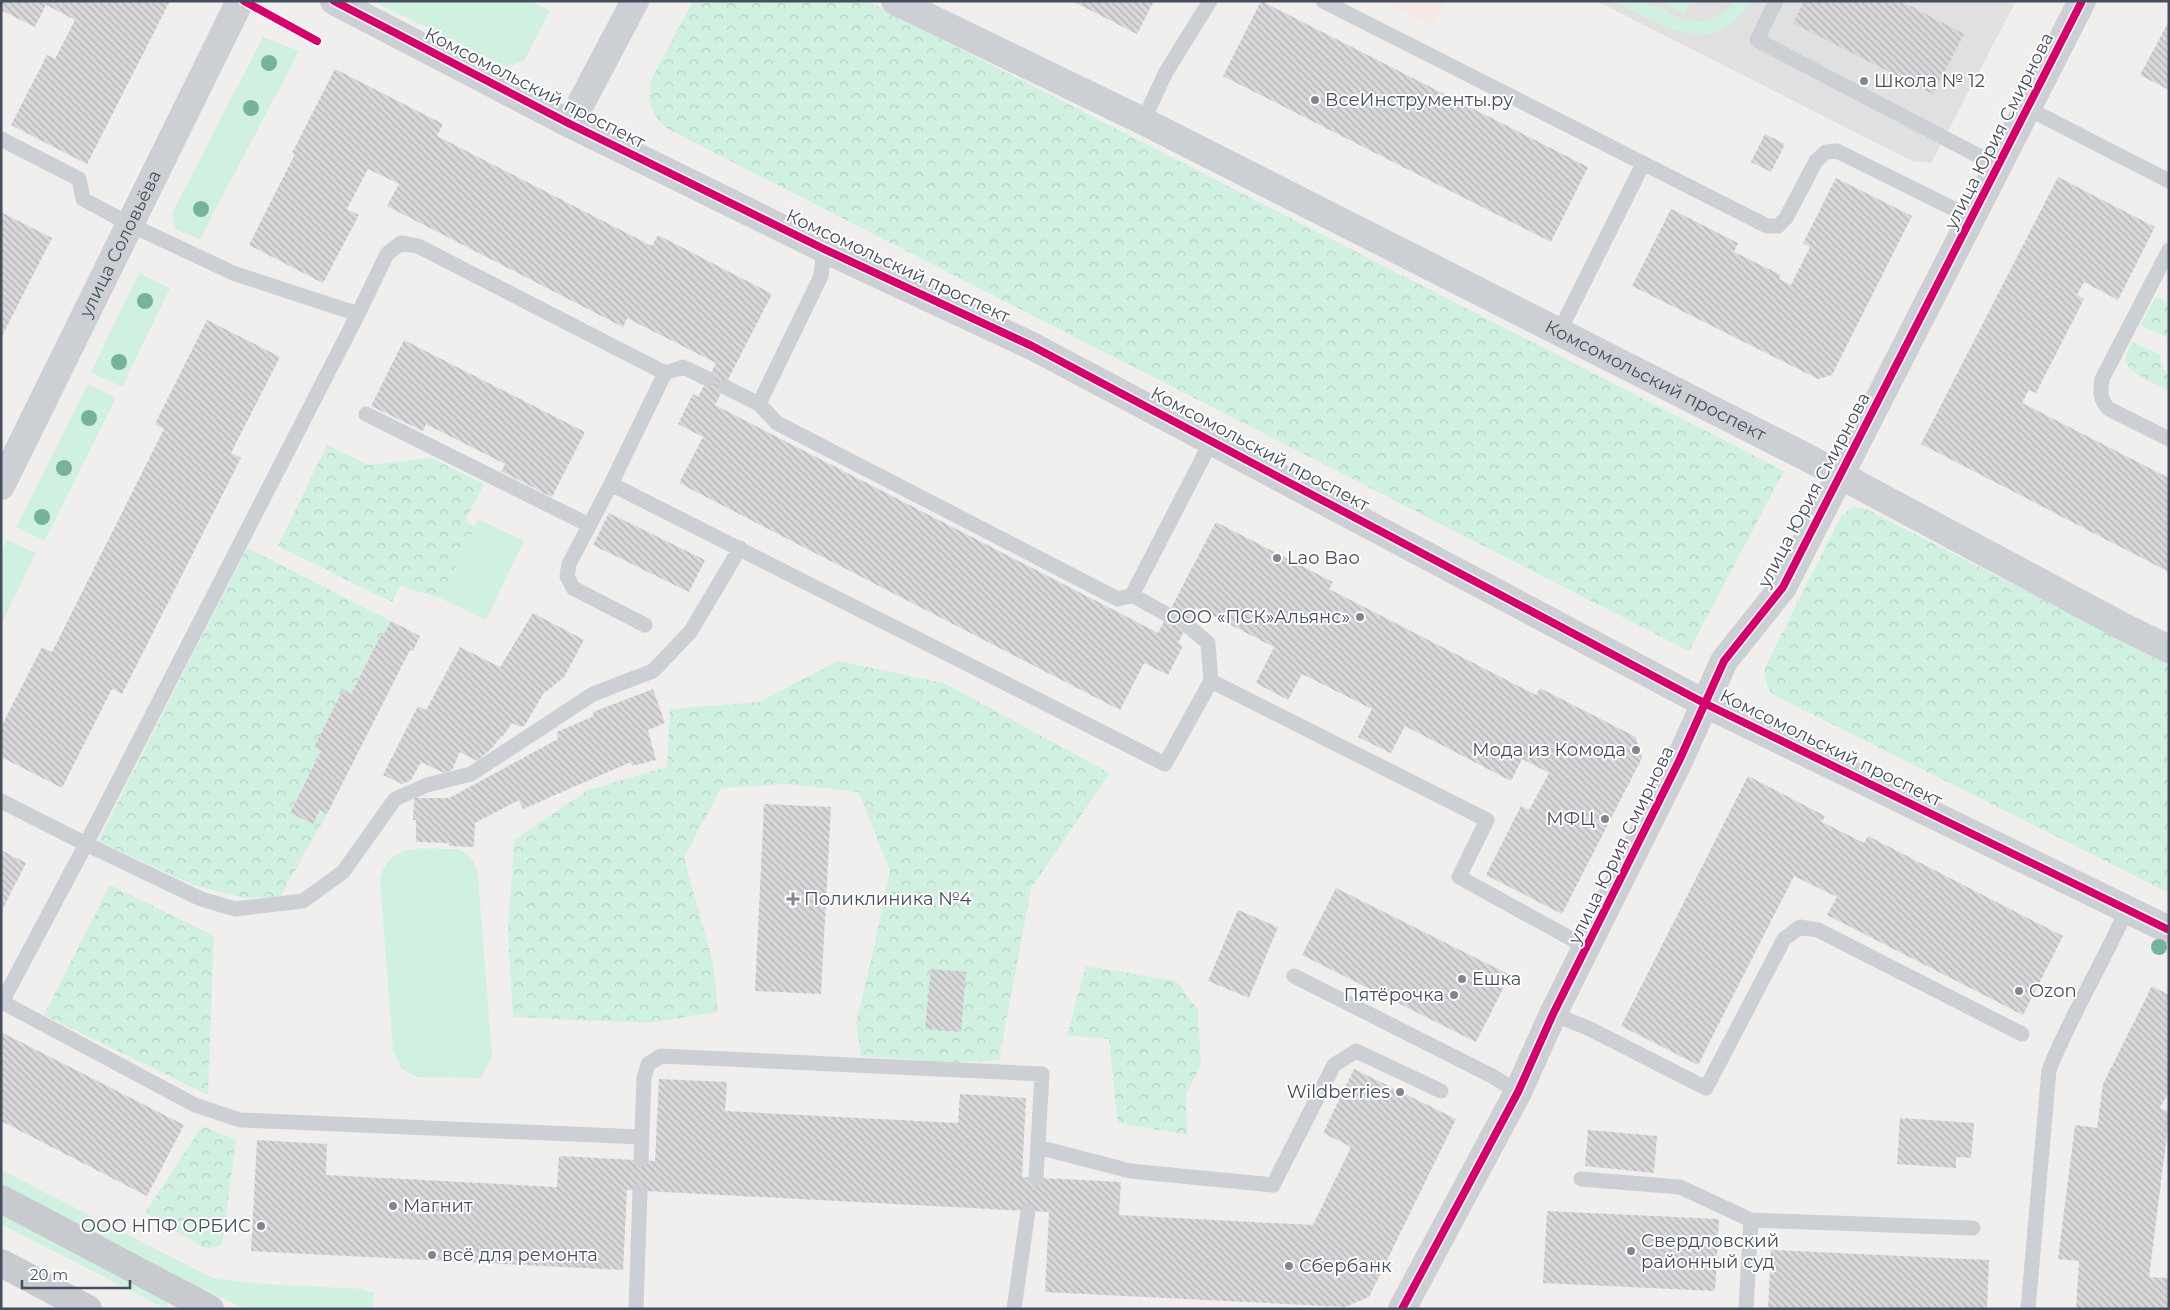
<svg xmlns="http://www.w3.org/2000/svg" width="2170" height="1310" font-family="Montserrat,sans-serif">
<style>
.education{fill:#e1e0e0}
.medical{fill:#f7e8e4}
.grass{fill:#d1f1e0}
.forest{fill:url(#forest-crowns)}
.building{fill:url(#building-back-hatch)}
.lines{fill:none;stroke-linecap:round;stroke-linejoin:round}
.service{stroke:#cccfd3;stroke-width:15}
.minor{stroke:#cccfd3;stroke-width:28}
.tertiary{stroke:#cccfd3;stroke-width:28}
.primary{stroke:#c7cacf;stroke-width:28}
.tram{stroke:#c6c7ca;stroke-width:1}
.cycleway-casing{stroke:#fff;stroke-width:11}
.cycleway{stroke:#d6006c;stroke-width:8}
.tree{fill:#75b49a}
.poi-dot{fill:#80868f;stroke:#fff;stroke-width:2}
.labels{text-anchor:middle;dominant-baseline:central;stroke-width:4;stroke-linejoin:round;paint-order:stroke}
.poi-label{font-size:18px;fill:#444e5c;stroke:#fff;text-anchor:start}
.street-label{font-size:18px;fill:#444e5c;stroke:#fff}
</style>
<defs>
<pattern id="forest-crowns" width="20" height="18" patternUnits="userSpaceOnUse" patternTransform="scale(1.25)"><rect width="20" height="18" fill="#d1f1e0"/><path d="M2 6a3 3 0 1 1 6 0M12 15a3 3 0 1 1 6 0" fill="none" stroke="#b5d0c3"/></pattern>
<pattern id="building-back-hatch" width="6" height="6" patternUnits="userSpaceOnUse" patternTransform="scale(1.25)"><rect width="6" height="6" fill="#d8d8da"/><path d="M-1 5l2 2M0 0l6 6M5-1l2 2" fill="none" stroke="#b1b1b4"/></pattern>
</defs>
<rect width="100%" height="100%" fill="#f0efee"/>
<path class="education" d="M1597,1h419l-85,162 -19,-2z"/>
<path class="medical" d="M1382,1h63l-14,25z"/>
<path class="grass" d="M373,1h159l18,10 -26,50 -18,6z
M1615,1c10,0 23,-1 32,1 10,3 19,10 28,14 22,11 45,4 59,-15h16c-35,62 -90,23 -135,0z
M1660,1h31l-7,13z
M263,37l36,14 -99,188 -24,-9 -4,-17z
M139,273l31,15 -48,99 -31,-15z
M88,384l28,14 -71,143 -29,-14z
M478,519l46,22 -38,79 -46,-22z
M7,540l29,13 -35,72v-73z
M457,849c13,5 18,13 21,26l14,180 -11,23 -65,-1 -15,-9 -8,-17 -13,-172c10,-39 45,-29 77,-30z
M1,1170l212,108 37,5 112,6 12,4 -1,16h-127l-62,-28 -183,-94z
M1,1213l168,90 -1,3 -6,1 -161,-83z"/>
<path class="forest" d="M693,1h174l917,470 -95,180 -1021,-522c-17,-15 -23,-28 -16,-51z
M2155,297l14,6 -1,35 -27,-13z
M2132,342l28,12 2,12 7,12v13c-10,-6 -42,-18 -43,-30 -1,-7 3,-13 6,-19z
M327,445l41,20 64,-7 52,26 -19,37 10,6 -35,71 -40,-12 -8,16 -114,-56z
M1853,507l13,2 303,155v229l-395,-198c-9,-8 -9,-16 -9,-28l76,-151z
M247,548l144,73 -40,73 -8,-4 -29,57 7,4 -31,61 23,12 7,-14 7,4 -47,83 -35,1 -52,-13 -95,-44z
M838,661l106,22 166,90 -79,115 -32,172 -44,3 -94,-7 -5,-33 16,-67 18,-85 -31,-79 -72,-8 -66,4 -37,70 29,105 5,49 -69,11 -136,-6 -5,-85 6,-92 74,-50 79,-23 3,-58 89,-7z
M110,885l104,51 -6,159 -164,-80z
M1086,966l90,15 22,29 3,54 -15,31 1,40 -69,-12 -9,-84 -42,-4z
M202,1126l34,14 -14,105 -16,4 -61,-36z"/>
<path class="building" d="M1,1h169l-83,163 -76,-39 36,-70 8,4 20,-39 -29,-15 -11,22 -34,-17z
M1072,1h82l-17,33z
M1261,1l327,166 -37,75 -328,-166z
M1804,1h97l63,33 -31,60 -140,-71z
M2169,21v69l-29,-15z
M335,69l108,55 -6,12 215,110 6,-11 114,59 -57,111 389,200 54,28 58,-111 117,60 -4,7 207,106 4,-7 96,49 6,21 -80,156 -76,-39 35,-69 8,4 20,-37 -27,-14 -11,22 -106,-55 -14,27 -33,-16 14,-28 -70,-35 -14,26 -32,-17 18,-36 -78,-40 -18,36 5,3 -15,29 -24,-12 -24,47 -441,-227 24,-46 -25,-13 15,-30 5,3 18,-34 -89,-45 -4,9 -236,-121 12,-22 -31,-15 -21,40 12,6 -36,68 -74,-38 46,-91 -3,-1z
M1765,134l20,10 -14,28 -20,-10z
M2058,177l97,50 -37,73 -34,-18 -7,13 7,4 -48,94 -7,-3 -7,13 147,75v94l-248,-128z
M1836,178l76,38 -80,159 -14,4 -186,-93 39,-77 67,34 -4,9 47,23 -2,4 12,6 19,-38 -7,-4z
M1,212l51,26 -51,100z
M207,320l73,37 -49,96 10,5 -119,236 -10,-5 -50,99 -61,-31v-30l41,-80 10,5 112,-223 -9,-5z
M404,340l181,92 -33,65 -51,-26 4,-7 -79,-40 -3,7 -52,-25z
M609,513l96,47 -16,32 -96,-47z
M533,613l51,27 -20,37 -21,17 -18,31 -4,2 -9,-4 -8,12 -2,1 -12,14 -13,11 -17,-9 -8,18 -8,3 -23,-11 -10,18 -9,4 -19,-9 35,-69 8,4 34,-63 40,20z
M391,621l29,15 -7,15 -3,-1 -83,164 -7,-4 -7,14 -23,-11 31,-62 -7,-4 29,-57 8,4 30,-59 2,1z
M653,689l12,34 -17,7 8,30 -24,6 -1,-4 -108,47 -4,-9 -44,23 -1,24 -25,-1v-3l-33,-1v-22h-3l1,-22h35l109,-59 -1,-7 37,-16 -1,-4z
M1748,776l77,40 -3,6 42,21 4,-7 195,100 -40,79 -196,-100 10,-18 -43,-21 -96,189 -77,-39z
M764,804l67,3 -10,187 -66,-3z
M1,850l25,13 -25,49z
M1336,888l174,87 -34,67 -174,-87z
M1238,910l40,17 -29,71 -41,-17z
M931,969l35,3 -5,60 -36,-3z
M2152,986l17,9v97l-9,16 9,4v7l-20,158 20,1v31h-93l3,-48 -21,-2 17,-134 22,3 6,-44z
M1,1032l183,93 -37,71 -146,-75z
M1354,1069l102,50 -87,178 -24,10 -300,-15 4,-80 -422,-22 -4,80 -372,-19 6,-111 70,4 -1,31 231,12 2,-31 96,5 4,-82 68,3 -2,29 233,12 2,-29 66,4 -4,79 99,5 -2,33 194,10 38,-78 -28,-14z
M1900,1118l74,5 -3,35 -15,-1v11l-59,-4z
M1588,1130l69,6 -3,37 -69,-7z
M1547,1211l172,8 -4,72 -172,-8z
M1771,1250l218,10 -2,49h-219z"/>
<g class="lines">
<path class="service" d="M1323,1l444,225h11l8,-8 30,-57 10,-9 11,-1 135,67
M1776,1l-19,39 241,126
M2027,108l142,73
M1143,121l23,-49 44,-71
M1,139l78,40 4,20 48,26 102,48 125,41
M2169,250l-67,129c-2,13 -2,21 7,30l60,30
M1559,332l84,-168
M665,373l-54,111 554,280 46,-83 -3,-38 -21,-18
M725,387l34,17 18,19 341,176 14,-4 80,-155
M759,404l62,-128 3,-27
M366,414l223,111
M611,484l-42,80 -2,12 6,12 72,37
M1132,595l36,20
M1211,681l276,139 -28,57 129,71
M1,801l85,43 115,55 34,10 68,-8 40,-29 52,-73 32,-14 44,-11 122,-80 60,-23 38,-40 49,-83
M1294,976l198,100 26,16
M1553,1014l35,14 118,60 78,-149 16,-12 18,3 204,104
M641,1137l-401,-17 -45,-15 -193,-103 84,-158 272,-530 29,-60 14,-11 17,3 247,127 18,-6 25,12
M1038,1147l92,24 143,14 61,-120 22,-14 85,40
M641,1160l3,-82 4,-14 13,-8 381,18 -6,104
M1581,1179l99,8 71,33 222,8
M636,1309l4,-118
M1014,1309l14,-98
M1746,1309l5,-89
M2028,1309l21,-239c22,-55 54,-107 78,-161"/>
<g class="minor">
<path d="M570,124l65,-123"/>
<path id="s1" d="M1,486l239,-485"/>
<path d="M1402,1309l116,-217 35,-78 126,-253 45,-100 59,-74 299,-586"/>
</g>
<g class="tertiary">
<path d="M334,1l236,123 254,125 208,97 672,357 465,227"/>
<path id="s2" d="M895,1l248,120 663,336 318,170 45,22"/>
</g>
<path class="primary" d="M1,1199l209,110
M1,1263l87,46"/>
<path class="tram" d="M1,1308l2,1"/>
<defs>
<path id="cycleway" d="M244,1l73,40
M334,1l236,123 254,125 208,97 672,357 465,227
M1402,1309l116,-217 35,-78 126,-253 45,-100 59,-74 299,-586"/>
</defs>
<use href="#cycleway" class="cycleway-casing"/>
<use href="#cycleway" class="cycleway"/>
</g>
<g class="tree">
<circle cx="269" cy="63" r="8"/>
<circle cx="251" cy="108" r="8"/>
<circle cx="201" cy="209" r="8"/>
<circle cx="145" cy="301" r="8"/>
<circle cx="119" cy="362" r="8"/>
<circle cx="89" cy="418" r="8"/>
<circle cx="64" cy="468" r="8"/>
<circle cx="42" cy="517" r="8"/>
<circle cx="2159" cy="947" r="8"/>
</g>
<g class="poi-dot">
<circle cx="1864" cy="81" r="5"/>
<circle cx="1315" cy="100" r="5"/>
<circle cx="1277" cy="558" r="5"/>
<circle cx="1360" cy="617" r="5"/>
<circle cx="1636" cy="750" r="5"/>
<circle cx="1605" cy="819" r="5"/>
<path d="M790.5 891.5h5v5h5v5h-5v5h-5v-5h-5v-5h5z"/>
<circle cx="1462" cy="979" r="5"/>
<circle cx="2019" cy="991" r="5"/>
<circle cx="1454" cy="995" r="5"/>
<circle cx="1400" cy="1092" r="5"/>
<circle cx="393" cy="1206" r="5"/>
<circle cx="261" cy="1226" r="5"/>
<circle cx="1631" cy="1251" r="5"/>
<circle cx="432" cy="1255" r="5"/>
<circle cx="1289" cy="1266" r="5"/>
</g>
<g class="labels">
<g class="poi-label">
<text x="1874" y="81">Школа № 12</text>
<text x="1325" y="100">ВсеИнструменты.ру</text>
<text x="1287" y="558">Lao Bao</text>
<text x="1350" y="617" text-anchor="end">ООО «ПСК»Альянс»</text>
<text x="1626" y="750" text-anchor="end">Мода из Комода</text>
<text x="1595" y="819" text-anchor="end">МФЦ</text>
<text x="804" y="899">Поликлиника №4</text>
<text x="1472" y="979">Ешка</text>
<text x="2029" y="991">Ozon</text>
<text x="1444" y="995" text-anchor="end">Пятёрочка</text>
<text x="1390" y="1092" text-anchor="end">Wildberries</text>
<text x="403" y="1206">Магнит</text>
<text x="251" y="1226" text-anchor="end">ООО НПФ ОРБИС</text>
<text x="1641" y="1241">Свердловский<tspan x="1641" dy="21">районный суд</tspan></text>
<text x="442" y="1255">всё для ремонта</text>
<text x="1299" y="1266">Сбербанк</text>
</g>
<g class="street-label">
<text transform="translate(535 88) rotate(27)">Комсомольский проспект</text>
<text transform="translate(1999 131) rotate(-63)">улица Юрия Смирнова</text>
<text stroke="none"><textPath href="#s1" startOffset="270">улица Соловьёва</textPath></text>
<text transform="translate(898 266) rotate(25)">Комсомольский проспект</text>
<text stroke="none"><textPath href="#s2" startOffset="850">Комсомольский проспект</textPath></text>
<text transform="translate(1260 449) rotate(28)">Комсомольский проспект</text>
<text transform="translate(1814 490) rotate(-62)">улица Юрия Смирнова</text>
<text transform="translate(1831 748) rotate(26)">Комсомольский проспект</text>
<text transform="translate(1621 845) rotate(-64)">улица Юрия Смирнова</text>
</g>
</g>
<rect width="2170" height="1310" fill="none" stroke="#444e5c" stroke-width="5"/>
<path d="M22 1280v8h108v-8" fill="none" stroke="#444e5c" stroke-width="2.5"/>
<text x="30" y="1280" font-size="15" fill="#444e5c" stroke="#ffffff" stroke-width="4" paint-order="stroke">20 m</text>
</svg>
